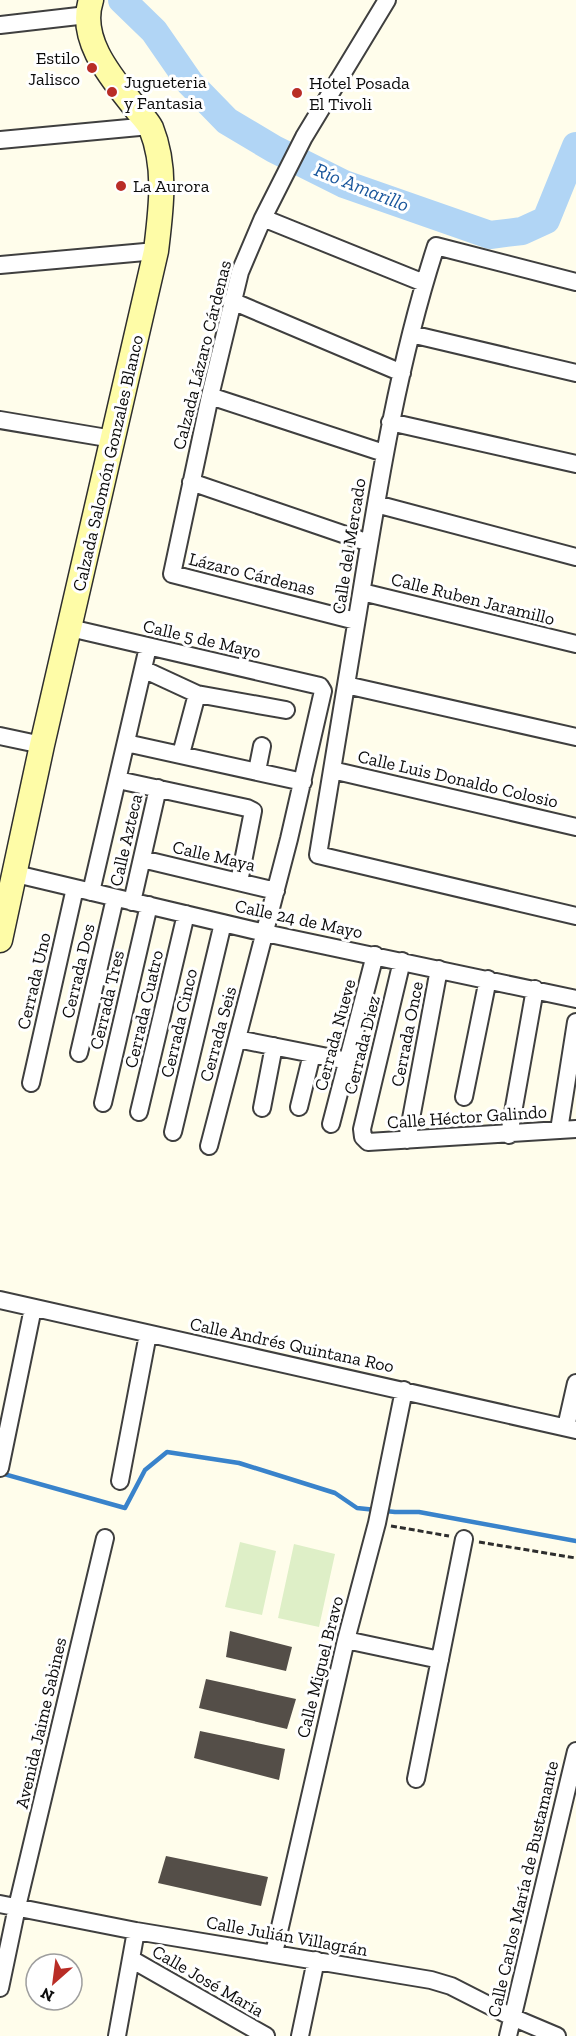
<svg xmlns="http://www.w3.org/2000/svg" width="576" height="2036" font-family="'Zilla Slab',serif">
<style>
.pitch{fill:#deefc7}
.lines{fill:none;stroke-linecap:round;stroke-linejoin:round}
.stream{stroke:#3983cb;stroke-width:4.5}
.river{stroke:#b1d5f5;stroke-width:28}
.building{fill:#544e48}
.street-casing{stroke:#3f3f3f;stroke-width:20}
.secondary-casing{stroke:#2e2e2e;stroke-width:27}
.path{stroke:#2e2e2e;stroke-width:3;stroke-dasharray:6 3;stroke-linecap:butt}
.street{stroke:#fff;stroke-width:16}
.secondary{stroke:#fefca7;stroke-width:24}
.poi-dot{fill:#b92d26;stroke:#fff;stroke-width:2}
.labels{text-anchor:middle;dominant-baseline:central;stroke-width:6;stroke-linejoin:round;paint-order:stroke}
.poi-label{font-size:18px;fill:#0c0c0c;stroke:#fff;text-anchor:start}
.street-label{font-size:18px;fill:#0c0c0c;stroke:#fff}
.water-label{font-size:20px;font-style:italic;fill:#18559b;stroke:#fff}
</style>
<rect width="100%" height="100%" fill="#fffdeb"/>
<path class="pitch" d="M240,1542l36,9 -14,64 -37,-8z
M294,1544l41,10 -16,73 -41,-9z"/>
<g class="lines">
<path class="stream" d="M0,1473l125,35 20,-38 22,-18 72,11 96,30 22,15 38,4h24l157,29"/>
<path class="river" d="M122,0l32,31 36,52 37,38 47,28 70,35 146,51 32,-4 24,-11 30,-74"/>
</g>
<path class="building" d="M230,1631l62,16 -6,24 -60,-14z
M206,1679l90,20 -9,30 -88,-21z
M200,1731l85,18 -6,31 -85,-22z
M166,1856l102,21 -7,29 -103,-23z"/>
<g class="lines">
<defs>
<path id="street" d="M0,25l87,-10
M0,140l150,-14
M263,218l161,65
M0,265l156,-14
M576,282l-140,-36c-37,114 -56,231 -75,348 -14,87 -29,174 -43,261l258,61
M232,301l170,72
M411,334l165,39
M210,396l174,57
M0,420l113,19
M390,422l186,42
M191,482l178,61
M376,504l200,53
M362,592l214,52
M356,621l-184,-47 38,-178 30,-124 23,-54 41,-81 83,-137
M70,628l250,58 3,5 -34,148 -80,307
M143,669l54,25 89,16
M346,685l230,52
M0,736l42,9
M126,743l177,39
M181,754l16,-60
M332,770l244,57
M257,771l5,-25
M118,780l129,28 6,3 -14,71
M142,859l134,32
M16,874l249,59 311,66
M91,892l57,-245
M132,902l26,-114
M402,961l-40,168 1,8 5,5 208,-13
M237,1039l111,22
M79,1053l36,-155
M31,1083l44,-195
M464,1097l24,-118
M103,1103l46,-198
M299,1107l13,-53
M262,1108l12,-62
M139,1112l47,-198
M331,1124l44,-169
M559,1130l17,-108
M173,1132l50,-209
M509,1135l26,-146
M407,1140l32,-171
M0,1300l576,130
M566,1427l10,-44
M0,1468l33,-160
M120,1481l28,-147
M346,1640l94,20
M416,1779l48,-240
M0,1904l136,27 295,49 20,6 61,31 45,19
M274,1953l72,-313 31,-117 27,-133
M131,1959l135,77
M0,1988l17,-81 88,-369
M117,2036l19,-105
M300,2036l16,-76
M508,2036l68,-285"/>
<path id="secondary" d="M0,940l42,-195 114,-494c5,-42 11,-83 -5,-123 -4,-8 -12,-15 -17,-22 -23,-29 -56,-67 -43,-106"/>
</defs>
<use href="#street" class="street-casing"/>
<use href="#secondary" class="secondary-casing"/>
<path class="path" d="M391,1526l58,10
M479,1542l97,16"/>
<use href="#street" class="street"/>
<use href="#secondary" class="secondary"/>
</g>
<g class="poi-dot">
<circle cx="92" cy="68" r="6"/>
<circle cx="112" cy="92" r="6"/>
<circle cx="297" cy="93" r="6"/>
<circle cx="121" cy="186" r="6"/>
</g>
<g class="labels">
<g class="poi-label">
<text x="80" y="58" text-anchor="end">Estilo<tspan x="80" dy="21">Jalisco</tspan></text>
<text x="124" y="82">Jugueteria<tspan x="124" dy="21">y Fantasia</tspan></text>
<text x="309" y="83">Hotel Posada<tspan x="309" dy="21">El Tivoli</tspan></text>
<text x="133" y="186">La Aurora</text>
</g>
<g class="street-label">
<text transform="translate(202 355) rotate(-76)">Calzada Lázaro Cárdenas</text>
<text transform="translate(108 463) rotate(-77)">Calzada Salomón Gonzales Blanco</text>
<text transform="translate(349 546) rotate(-81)">Calle del Mercado</text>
<text transform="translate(252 574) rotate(14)">Lázaro Cárdenas</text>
<text transform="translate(473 599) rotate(14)">Calle Ruben Jaramillo</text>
<text transform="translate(202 639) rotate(13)">Calle 5 de Mayo</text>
<text transform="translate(458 779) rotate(13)">Calle Luis Donaldo Colosio</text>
<text transform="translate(126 840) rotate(-77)">Calle Azteca</text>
<text transform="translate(214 856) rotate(13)">Calle Maya</text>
<text transform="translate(299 919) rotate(12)">Calle 24 de Mayo</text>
<text transform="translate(78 971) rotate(-77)">Cerrada Dos</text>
<text transform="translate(34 981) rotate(-77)">Cerrada Uno</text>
<text transform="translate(107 1000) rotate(-77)">Cerrada Tres</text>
<text transform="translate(144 1009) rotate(-77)">Cerrada Cuatro</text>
<text transform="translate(179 1023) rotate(-77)">Cerrada Cinco</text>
<text transform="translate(218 1034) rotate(-75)">Cerrada Seis</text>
<text transform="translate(407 1034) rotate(-79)">Cerrada Once</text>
<text transform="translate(335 1035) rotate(-75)">Cerrada Nueve</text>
<text transform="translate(362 1045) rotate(-76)">Cerrada Diez</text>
<text transform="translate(467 1117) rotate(-4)">Calle Héctor Galindo</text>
<text transform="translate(292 1345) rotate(12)">Calle Andrés Quintana Roo</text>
<text transform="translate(320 1667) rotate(-76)">Calle Miguel Bravo</text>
<text transform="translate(41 1723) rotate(-77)">Avenida Jaime Sabines</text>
<text transform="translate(523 1889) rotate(-77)">Calle Carlos María de Bustamante</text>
<text transform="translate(287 1936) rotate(10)">Calle Julián Villagrán</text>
<text transform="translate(208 1981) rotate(30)">Calle José María</text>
</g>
<g class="water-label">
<text transform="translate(362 187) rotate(22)">Río Amarillo</text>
</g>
</g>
<g transform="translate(54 1982) rotate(208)"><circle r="28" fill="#ffffff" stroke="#9e9e9e" stroke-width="1.5"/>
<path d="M0-4.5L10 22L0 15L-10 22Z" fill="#b92d26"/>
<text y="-9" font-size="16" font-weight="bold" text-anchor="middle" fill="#0c0c0c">N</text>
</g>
</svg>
